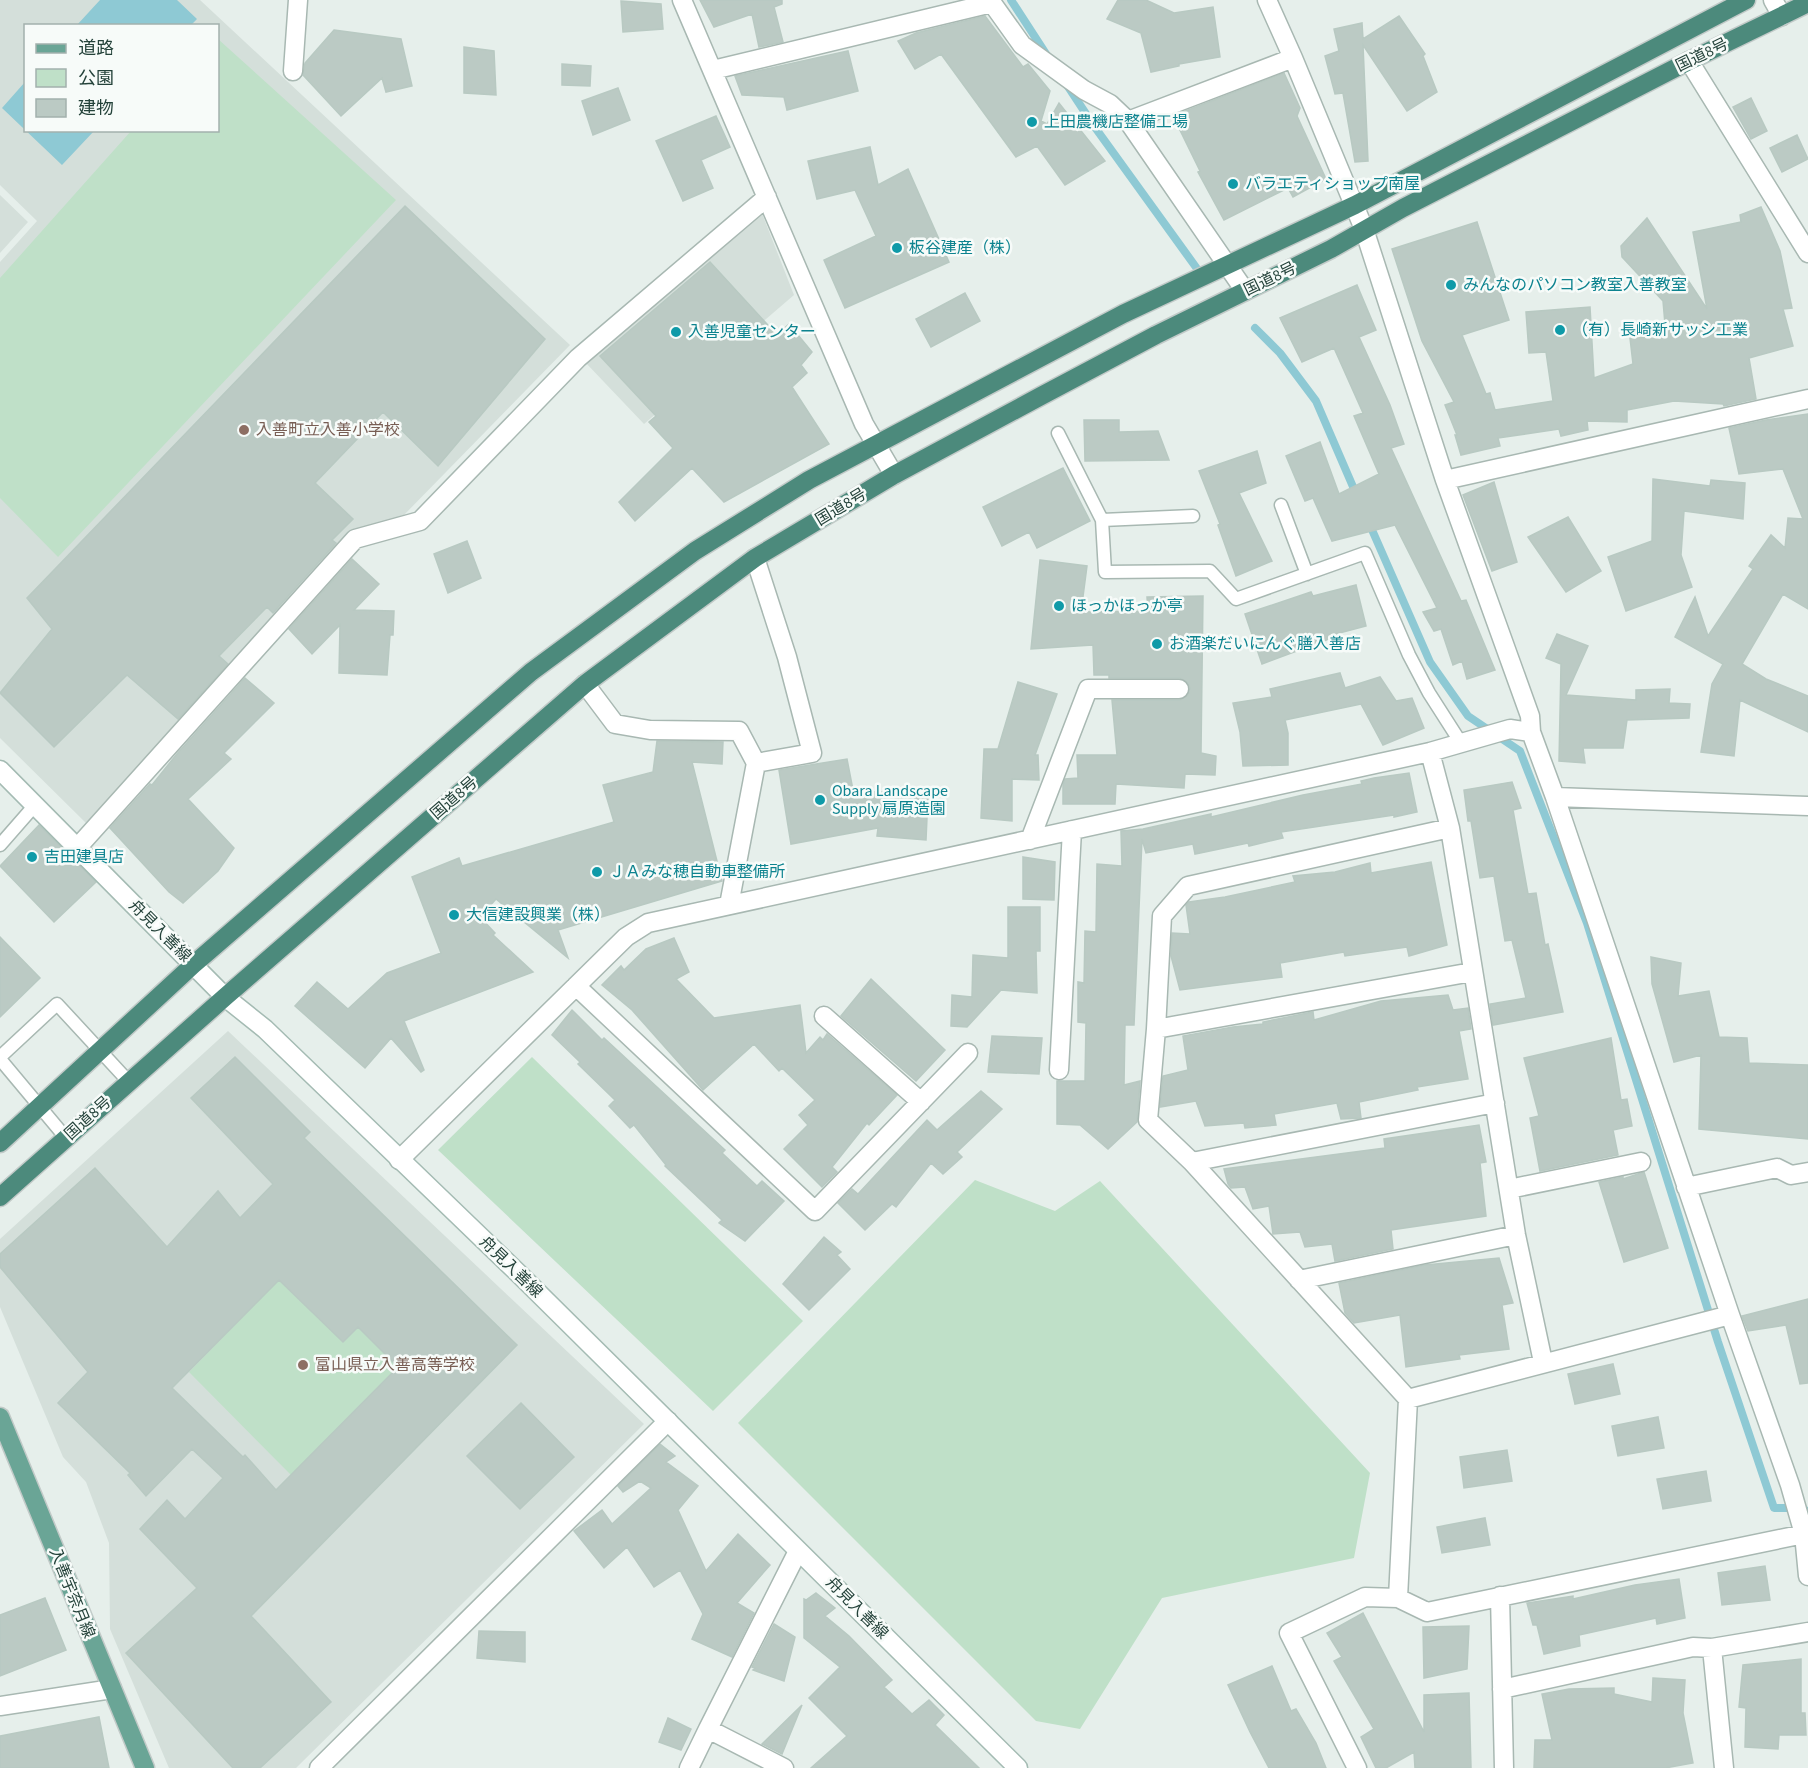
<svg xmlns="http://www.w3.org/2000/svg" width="1808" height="1768" font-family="'Source Sans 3','Noto Sans JP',sans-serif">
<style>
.built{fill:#d4dfda;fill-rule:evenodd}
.green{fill:#bfe0c8}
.water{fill:#8ec9d4}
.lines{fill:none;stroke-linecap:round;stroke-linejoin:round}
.stream{stroke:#8ec9d4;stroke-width:8}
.building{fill:#bbcac4;stroke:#b8c9c2;stroke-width:1.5;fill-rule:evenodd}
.service-casing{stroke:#a8b8b2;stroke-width:15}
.minor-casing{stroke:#a8b8b2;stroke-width:21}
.secondary-casing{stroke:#a4bbb3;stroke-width:21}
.primary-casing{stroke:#c2cac8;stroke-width:21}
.trunk-casing{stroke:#c2cac8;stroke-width:21}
.service{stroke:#fff;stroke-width:12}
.minor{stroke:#fff;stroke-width:18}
.secondary{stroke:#fff;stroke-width:18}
.primary{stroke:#6aa596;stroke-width:18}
.trunk{stroke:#4c8a7c;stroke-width:18}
.culture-dot{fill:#0f9aa8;stroke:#f7fbf9;stroke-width:2}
.education-dot{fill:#8d6e63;stroke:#f7fbf9;stroke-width:2}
.labels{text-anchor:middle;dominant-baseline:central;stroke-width:5;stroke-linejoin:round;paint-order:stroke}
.street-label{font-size:16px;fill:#24423a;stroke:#f7fbf9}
.culture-label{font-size:16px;fill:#0d838f;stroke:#f7fbf9;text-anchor:start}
.education-label{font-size:16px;fill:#785e54;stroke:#f7fbf9;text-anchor:start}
</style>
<rect width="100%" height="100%" fill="#e6efeb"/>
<path class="built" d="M0,0h200l370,345 -166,170 -52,16 -265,293 -87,-86v-476l37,-41 -37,-36zM26,26h192v104h-192z
M0,195l28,27 -28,31z
M761,211l33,84 -150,129 -59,-62z
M228,1031l416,393 -348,344h-127l-59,-139 -1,-86 -23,-61 -23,-25 -63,-150v-68z"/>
<path class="green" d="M218,39l178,161 -338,357 -58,-59v-220l131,-147 87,-1z
M532,1057l271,264 -90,90 -275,-261z
M975,1180l80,31 45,-30 270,292 -16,85 -192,40 -82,131 -44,-8 -298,-298z
M279,1280l64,62 15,-15 40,40 -107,108 -102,-103z"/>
<path class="water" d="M100,0h77l20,19 -6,6h-114z
M25,82l1,48 68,1 -32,34 -60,-57z"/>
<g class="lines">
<path class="stream" d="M1011,0l37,57
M1067,85l27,41 104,144
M1255,328l25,25 36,48 41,95
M1369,523l61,139 38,54 52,35 67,172 131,419 56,166h29l5,5"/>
</g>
<path class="building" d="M700,0h82v4l-8,3 9,35 -24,5 -7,-33 -38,13z
M1118,0h28l28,13 39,-6 7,50 -41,7v2l-28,6 -10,-39 -34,-14z
M621,1l40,3 2,25 -40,3z
M985,16l38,51 5,-3 22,27 -9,30 6,3 12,-21 46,58 -40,24 -28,-39 -21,11 -75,-103 -26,15 -17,-28 18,-8z
M1399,16l26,38 -2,2 14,36 -30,19 -44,-66 5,116 -13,1 -12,-69 -8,1 -10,-38 14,-5 -5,-22 28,-6 1,16z
M334,30l67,9 11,47 -26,6 -4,-14 -41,38 -38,-41 2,-12z
M464,47l30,4 2,44 -32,-2z
M848,51l10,40 -71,19 -3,-13 -42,-2 -7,-19z
M562,64l29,2 -1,20 -28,-1z
M1284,73l16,35 -3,8 29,63 -33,18 -5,-9 -64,32 -26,-48 2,-1 -27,-55z
M618,88l12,32 -37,15 -11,-34z
M1751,98l16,33 -16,8 -18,-32z
M716,116l14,31 -29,13 12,28 -30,13 -27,-60z
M1797,135l11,24 -26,13 -12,-24z
M870,147l8,38 30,-16 41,93 -104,46 -21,-48 52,-24 -21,-46 -38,9 -9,-38z
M405,206l140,133 -107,127 -55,-54 -68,71 38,36 -21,21 4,3 -63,70 -6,-6 -48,49 9,8 -50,55 -51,-44 -73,72 -54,-54 52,-64 -25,-31z
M1761,207l19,44 12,57 -9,1 10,37 -44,12 7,41 -32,7 -1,-2 -49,-3 -47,9v12l-40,-1 1,9 -27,6 -2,-7 -61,9 2,8 -39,9 -6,-20h2l-12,-30 9,-3 -32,-61 -30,-92 85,-27 32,98 -47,15 24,59 4,-1 5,17 58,-9 -7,-49 -17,1 -3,-41 64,-5 4,71 39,-14 -3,-26 36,-2 -3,-35 -41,-44 -1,-11 26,-28 60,91 -14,-77 48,-10 -1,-7z
M710,262l67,73 12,-11 23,28 -11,13 6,8 -15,14 37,57 -105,58 -32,-34 -57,53 -16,-19 54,-54 -24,-26 7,-6 -56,-60z
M1357,285l19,45 -17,7 31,68 14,39 -13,4 70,153 5,-1 29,70 -28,9 -5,-18 -9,4 -12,-36 -7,2 -11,-19 14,-4 -42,-83 -63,16 -19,-43 -8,3 -19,-45 34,-14 19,52 40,-20 -25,-58 9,-3 -29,-65 -32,14 -22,-44z
M965,293l15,28 -49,26 -15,-28z
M1808,414v195l-25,-15 -41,70 24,15 42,17v36l-68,-32 -6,56 -33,-4 11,-68 11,-20 -48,-27 20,-40 13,39 45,-67 -4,-3 22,-31 14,13 3,-30 15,1 -20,-50 -44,5 -10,-46 37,-8z
M1084,420h35v12l39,-1 11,29 -84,1z
M1257,451l9,32 -27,10 33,68 -36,15 -18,-51 2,-1 -21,-53z
M1063,468l27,53 -53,27 -8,-16 -27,14 -19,-39z
M1653,479l57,7 1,-6 34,3 -2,36 -59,-8 -3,44 11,32 -66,24 -18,-54 44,-16z
M1494,482l23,80 -25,9 -29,-76z
M1568,517l33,54 -35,21 -38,-55z
M467,541l14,37 -33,15 -14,-39z
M352,559l27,25 -25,26 40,1 -1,24h-3l-3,40 -48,-2 1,-48 -28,29 -23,-25z
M1040,560l47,6 -6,46 67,-1 -1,-14 56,-1 -2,157 15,3 -1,19 -30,-1 -1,14 -68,-4 -1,20h-52v-19l2,-6 13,-1 -1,-23h40l-5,-55h68l8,-5 2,-7 -2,-5 -8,-5h-71v-3h-15l-1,-30 -62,4z
M1356,585l10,41 -38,10 1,3 -67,25 -17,-50 66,-22 2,4z
M1557,634l31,12 -22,49 70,5v-10l34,-1 -1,14 21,1 -1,14 -62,2 -4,28h-40l2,15 -26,-2 2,-97 -15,-6z
M1340,673l5,15 35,-11 16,24 16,-3 12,30 -41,17 -22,-41 -76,16 3,13v32l-45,1 -3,-34 -7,-29 39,-6 -2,-8z
M245,678l29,25 -50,50 7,6 -43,40 46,49 -16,23 -35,32 -14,-11 -59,-64 40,-44 2,1 24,-30z
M1018,682l39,12 -22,61h3l1,25 -27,-1v42l-31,-3 3,-69h14z
M657,741l66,1 -1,22 -30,-2 30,119 -164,49 10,28 -72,-59 -16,18 15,16 -2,2 40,37 -129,49 20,49 -3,2 -30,-34 -26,30 -70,-62 22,-24 31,27 39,-36 54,-20 -29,-76 47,-19 3,8 152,-44 -11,-37 50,-13z
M847,759l6,31 75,6 -2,44 -49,-4 1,-8 -87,16 -12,-74z
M1409,773l8,39 -23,5v-2l-113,17 2,6 -34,8 -1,-3 -53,11 -2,-10 -47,9 -4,-14 -8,186h-9l-1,60 16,-4 -3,41 -29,27 -28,-24 -23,-1v-43h28l1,-58 -8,-1v-40l6,1 1,-52 11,1 1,-68 25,2 -1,-35 22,-2 68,-15v3l92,-22 59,-11 -1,-3 13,-3z
M1512,782l9,26 -8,2 15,84 8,-1 9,52 3,-1 15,68 -70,13 -3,-21 36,-6 -14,-58 -7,1 -11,-65 -14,2 -9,-57h-3l-4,-31z
M39,825l57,57 -42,40 -54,-56z
M1023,857l32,5 -1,38 -31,-1z
M1431,862l16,83 -38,11 -2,-9 -62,9 -1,-4 -64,11 2,14 -102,13 -9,-34 1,-23 18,1 -4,-29 3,-3 36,-5 70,-15 -2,-6 42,-4 35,-9 1,10z
M1008,907h32v44h-4l1,42 -36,-3 -34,37 -16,-1 1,-31 20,2 1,-42 35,3z
M0,937l40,41 -40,39z
M674,938l15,34 -13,7 38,39 86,-13 6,48 14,-16 3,3 4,-6 70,61 -28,30 -2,-2 -35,44 5,5 -15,15 -38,-38 24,-24 -9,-10 16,-15 -33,-32 -3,3 -25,-27 -51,46 -71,-80 -30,-25 19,-19 3,4 22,-21z
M1651,957l30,6 -3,33 31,-5 10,46 28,1 2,25 59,2v74l-109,-10 2,-74 -27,7 -22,-78z
M871,979l74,71 -29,31 -75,-65z
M1448,995l5,15 15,-2 3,21 -12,2 9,48 -51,8 1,3 -59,12 2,16 -20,1 -4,-16 -63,11 2,11 -31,3 -1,-5 -39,3 -9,-25 -36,6 3,-31 25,-6 -5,-34 50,-9 30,-3v-2l50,-10 1,8 67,-19z
M572,1010l30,30 2,-2 121,112 -3,3 35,33 5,-5 22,20 -39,40 -26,-18 3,-3 -57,-54 1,-1 -32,-40 -4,3 -21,-22 6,-6 -37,-36 2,-2 -28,-27z
M992,1036l50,2 -3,36 -51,-2z
M1611,1038l10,62 6,-1 5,27 -19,4 5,25 -78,16 -10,-53 9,-2 -15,-58z
M235,1057l75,75 -6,6 213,207 -266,271 80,86 -71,66h-27l-107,-115 71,-65 -57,-59 27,-29 18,19 38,-41 -31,-29 -46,47 -18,-21 2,-2 -72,-70 30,-31 -88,-105v-13l95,-86 72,79 51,-56 22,27 33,-34 -82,-86zM279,1280l64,62 15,-15 40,40 -122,123 -31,-35 -2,2 -71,-69z
M981,1091l21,18 -45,43 5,5 -19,17 -12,-11 -35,44 -4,-3 -27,26 -27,-27 14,-14 6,5 69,-74 10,10z
M1479,1125l7,37 -6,1 6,53 -95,14 2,19 -58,12 -3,-17 -27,3 -5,-15 -27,2 -4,-28 -16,3 -8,-22 -14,1 -3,-4 -4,-15 161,-21 -1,-9z
M1644,1172l24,76 -44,14 -25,-80 24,-5v2z
M824,1237l17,15 -4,3 13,14 -41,41 -26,-26z
M1499,1258l14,45 -11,2 7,44 -50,6 1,4 -54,8 -6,-52 -46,8 -9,-10 -6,-30 86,-18z
M1808,1299v84l-8,1 -14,-59 -38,6 -6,-15z
M1613,1364l7,30 -45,10 -7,-30z
M521,1403l53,54 -54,52 -53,-53z
M1658,1417l6,31 -46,8 -6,-30z
M660,1444l15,12 -9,6 32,24 -20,24 28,61 32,-37 32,31 -33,38 17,10 -22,44 -40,-18 11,-25 -23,-44 -26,17 -27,-40 -23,21 -30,-37 28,-21 10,14 39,-36 -11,-7 -17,11 -5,-6z
M1507,1450l5,31 -48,7 -4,-31z
M1706,1471l5,30 -48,8 -6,-30z
M1485,1518l5,27 -48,8 -5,-26z
M1765,1566l5,34 -48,5 -4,-32z
M1679,1579l6,39 -28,6 -1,-6 -77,17 1,11 -36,8 -7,-29h-4l-6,-22 46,-7v3l62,-14z
M816,1593l19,15 -10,8 24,20 43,44 -8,7 28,27 17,-14 15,15 -9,10 44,43h-168l36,-32 -38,-38 31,-31 -36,-29v-39l2,1z
M45,1598l21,52 -66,26v-61z
M1363,1613l61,119v-37l45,-2 2,75h-56l-1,-16 -28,16h-10l-15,-31 13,-8 -40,-68 8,-4 -15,-24z
M774,1624l21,13 -11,44 -31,-11 2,-2 -3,-1z
M1469,1626l-2,43 -43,9 -1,-51z
M479,1631l46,1v30l-48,-4z
M1801,1659v54h4l1,22h-27l-1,14 -33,-2 1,-39 -7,-1 4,-42z
M1272,1666l19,45 5,-2 20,34 10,25h-57l-19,-36 -22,-47z
M1653,1678l32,2 -2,33 10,50 -28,5h-131l1,-28h17l-10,-46 27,-5 45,-1v6l38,8z
M802,1705l-20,49 -20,-10z
M99,1717l10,51h-109v-32z
M668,1718l23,11 -10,21 -22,-8z"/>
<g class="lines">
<defs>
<path id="service" d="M1058,433l44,87 91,-4
M1281,505l26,69
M1102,520l3,52 105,-1 26,28 129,-46 44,102 20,38 32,50
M0,845l35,-40
M0,1057l57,-53 72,78
M0,1059l66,79"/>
<path id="minor" d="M682,0l182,424 30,51
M1267,0l26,58 71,171 81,251 85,236 1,16 24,65 175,518 60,170 14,49 4,42
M1773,0l9,16
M992,3l30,42 62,45 26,14 18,17 117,170
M1689,61l119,192
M713,70l279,-67 -3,-3
M293,71l5,-71
M1128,121l165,-63
M1445,480l363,-81
M585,684l30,40 35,6 89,1 17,32
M1430,752l20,76 66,407 27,127
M1555,797l253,9
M1450,828l-262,58 -26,30 -6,113 -8,91 44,42 216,237 322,-84
M1030,840l58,-151h91
M77,848l278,-309 65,-18 158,-163 189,-161
M729,905l27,-142 56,-10 -25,-96 -32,-99
M576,986l239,225 153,-158
M824,1016l97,86
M1156,1029l316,-57
M1059,1070l13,-240
M399,1160l227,-223 22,-14 782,-171 80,-23 21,3
M1192,1162l303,-59
M1686,1187l91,-19 14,7 17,-3
M1509,1189l132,-27
M1299,1280l217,-45
M1408,1399l-10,199 29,14 377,-78
M1500,1596l4,172
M1712,1648l96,-16
M1502,1689l191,-42 19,1 12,120
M0,1706l112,-17
M319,1768l349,-347
M689,1768l19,-39
M784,1768l-76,-39 90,-178
M1357,1768l-68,-135 76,-36 33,1"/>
<path id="secondary" d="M0,770l225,227 40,32 253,244 500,495"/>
<path id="primary" d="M0,1417l145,351"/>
<path id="trunk" d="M0,1143l194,-179 337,-292 164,-121 114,-71 314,-166 232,-109 391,-205
M0,1197l225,-200 360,-313 170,-126 139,-83 147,-79 115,-61 175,-86 72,-41 286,-147 119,-58"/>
</defs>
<use href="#service" class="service-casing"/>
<use href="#minor" class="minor-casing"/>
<use href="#secondary" class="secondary-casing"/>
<use href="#primary" class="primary-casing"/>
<use href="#trunk" class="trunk-casing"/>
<use href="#service" class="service"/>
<use href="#minor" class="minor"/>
<use href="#secondary" class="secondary"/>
<use href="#primary" class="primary"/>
<use href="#trunk" class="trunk"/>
</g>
<g class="culture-dot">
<circle cx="1032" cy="122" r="6"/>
<circle cx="1233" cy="184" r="6"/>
<circle cx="897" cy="248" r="6"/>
<circle cx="1451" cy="285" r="6"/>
<circle cx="1560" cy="330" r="6"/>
<circle cx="676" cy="332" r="6"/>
<circle cx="1059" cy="606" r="6"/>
<circle cx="1157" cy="644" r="6"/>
<circle cx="820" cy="800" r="6"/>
<circle cx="32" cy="857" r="6"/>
<circle cx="597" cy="872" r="6"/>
<circle cx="454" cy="915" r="6"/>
</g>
<g class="education-dot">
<circle cx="244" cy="430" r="6"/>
<circle cx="303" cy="1365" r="6"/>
</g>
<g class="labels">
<g class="street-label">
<text transform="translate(1702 55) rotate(-26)">国道8号</text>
<text transform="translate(1270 279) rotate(-26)">国道8号</text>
<text transform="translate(841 507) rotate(-31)">国道8号</text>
<text transform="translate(454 798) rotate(-41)">国道8号</text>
<text transform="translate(160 931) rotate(45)">舟見入善線</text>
<text transform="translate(88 1118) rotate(-42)">国道8号</text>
<text transform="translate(511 1267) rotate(44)">舟見入善線</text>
<text transform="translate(72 1593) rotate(68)">入善宇奈月線</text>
<text transform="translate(857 1608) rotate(45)">舟見入善線</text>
</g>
<g class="culture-label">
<text x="1044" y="122">上田農機店整備工場</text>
<text x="1245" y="184">バラエティショップ南屋</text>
<text x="909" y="248">板谷建産（株）</text>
<text x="1463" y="285">みんなのパソコン教室入善教室</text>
<text x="1572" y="330">（有）長崎新サッシ工業</text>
<text x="688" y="332">入善児童センター</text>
<text x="1071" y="606">ほっかほっか亭</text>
<text x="1169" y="644">お酒楽だいにんぐ膳入善店</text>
<text x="832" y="791">Obara Landscape<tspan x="832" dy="18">Supply 扇原造園</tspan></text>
<text x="44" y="857">吉田建具店</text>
<text x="609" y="872">ＪＡみな穂自動車整備所</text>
<text x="466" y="915">大信建設興業（株）</text>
</g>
<g class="education-label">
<text x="256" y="430">入善町立入善小学校</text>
<text x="315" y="1365">富山県立入善高等学校</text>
</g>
</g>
<rect x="24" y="24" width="195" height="108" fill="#f7fbf9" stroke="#a3b1ad" stroke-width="1.5"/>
<rect x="36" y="44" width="30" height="9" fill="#6aa596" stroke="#a3b1ad" stroke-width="1.5"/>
<text x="78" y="54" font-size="18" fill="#24423a">道路</text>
<rect x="36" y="69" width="30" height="18" fill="#bfe0c8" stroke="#a3b1ad" stroke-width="1.5"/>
<text x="78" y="84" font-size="18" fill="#24423a">公園</text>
<rect x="36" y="99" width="30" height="18" fill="#bbcac4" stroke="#a3b1ad" stroke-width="1.5"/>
<text x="78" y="114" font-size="18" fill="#24423a">建物</text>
</svg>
